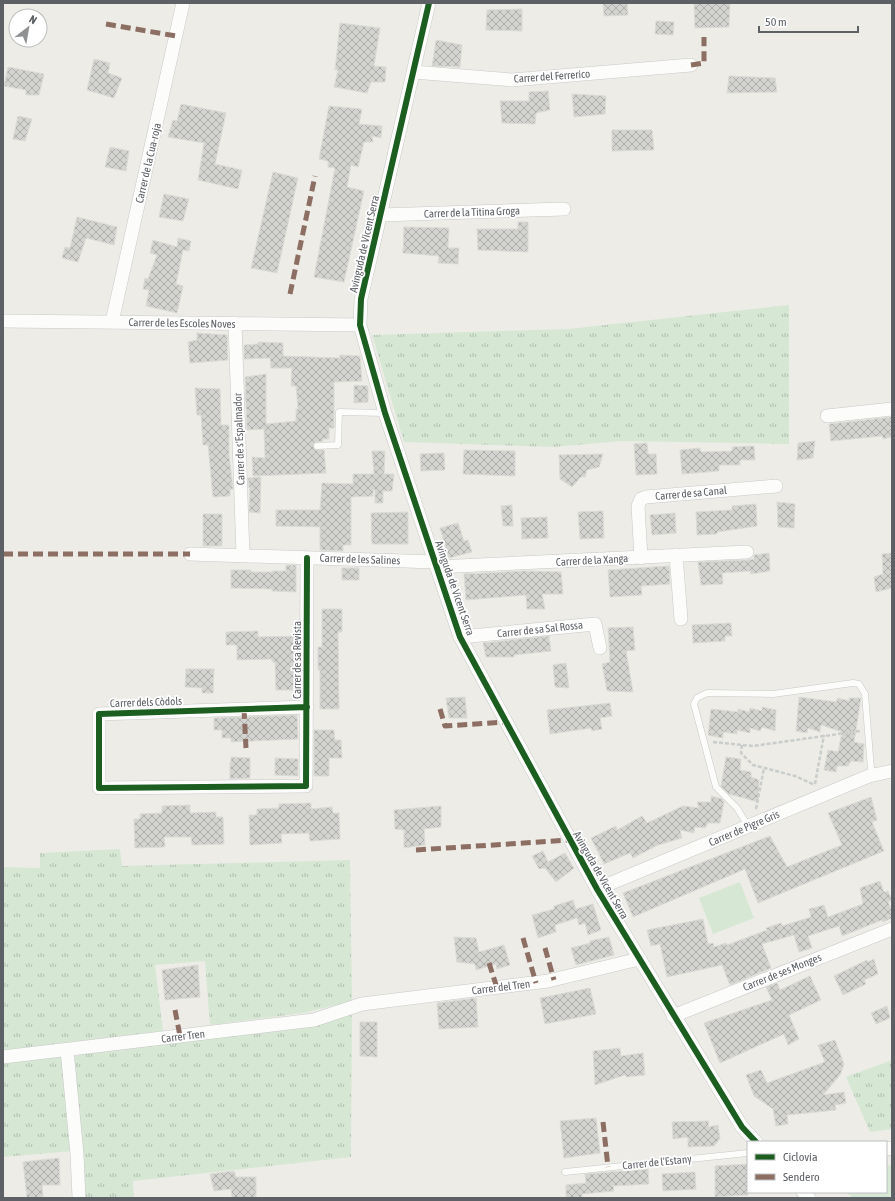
<svg xmlns="http://www.w3.org/2000/svg" width="895" height="1201" font-family="'Asap Condensed',sans-serif">
<style>
.grass{fill:url(#grass-tufts)}
.park{fill:#d6e8d4}
.building{fill:url(#building-cross-hatch);stroke:#dcdbd6}
.lines{fill:none;stroke-linecap:round;stroke-linejoin:round}
.lane-casing{stroke:#c8c8c8;stroke-width:7}
.street-casing{stroke:#c8c8c8;stroke-width:14}
.path{stroke:#c9cdcb;stroke-width:2.5;stroke-dasharray:4 2;stroke-linecap:butt}
.lane{stroke:#fcfcfb;stroke-width:6}
.street{stroke:#fcfcfb;stroke-width:13}
.quiet{stroke:#8d6e63;stroke-width:5;stroke-dasharray:10 5;stroke-linecap:butt}
.cycleway-casing{stroke:#fff;stroke-width:8}
.cycleway{stroke:#1b5e20;stroke-width:6}
.labels{text-anchor:middle;dominant-baseline:central;stroke-width:3.5;stroke-linejoin:round;paint-order:stroke}
.street-label{font-size:11px;fill:#5d6065;stroke:#fff}
</style>
<defs>
<pattern id="grass-tufts" width="24" height="20" patternUnits="userSpaceOnUse"><rect width="24" height="20" fill="#d6e8d4"/><path d="M3 7l-1-3M5 7V3M7 7l1-3M15 17l-1-3M17 17v-4M19 17l1-3" fill="none" stroke="#b1bfb0"/></pattern>
<pattern id="building-cross-hatch" width="8" height="8" patternUnits="userSpaceOnUse"><rect width="8" height="8" fill="#d3d3d0"/><path d="M0 0l8 8M0 8l8-8" fill="none" stroke="#aeafac"/></pattern>
</defs>
<rect width="100%" height="100%" fill="#edece7"/>
<path class="grass" d="M789,305v139l-168,-3 -68,6 -149,-5 -32,-107 196,-6z
M120,849l2,17 228,-6 2,141 -49,12 -93,12 -5,-64 -50,4 8,66 -160,19v-183l37,1v-15z
M352,1013l-1,144 -218,24 1,17h-52l-9,-141 12,-4z
M62,1057l11,94 -70,6v-96z
M892,1060v69l-22,3 -24,-55z"/>
<path class="park" d="M740,882l14,36 -41,16 -14,-36z
M892,1165v33h-39l-7,-6h40v-26z"/>
<path class="building" d="M603,3h24l1,12 -24,1z
M694,3h36l-1,24 -34,1z
M522,9v22l-36,-1 1,-20z
M656,21l18,1 -1,13 -18,-1z
M340,23l40,5 -6,38 12,1 -1,15h-14l-4,11 -33,-6 4,-17h-3z
M436,40l26,5 -2,22 -28,-1z
M94,59l16,4 -2,10 14,5 -8,20 -27,-8z
M8,67l36,7 -5,21h-13v-5l-22,-4z
M729,76l46,2 2,14 -50,1z
M548,91l2,19 -14,3 -1,11 -33,-1 -2,-22h29v-9z
M572,94l34,2 -1,18 -31,3z
M181,104l45,9 -11,51 27,6 -4,19 -40,-9 6,-37 -36,-6 5,-17 4,1z
M329,106l33,3 -3,15 23,2 -1,12 -9,-2 1,6h-9l-6,25 -7,-2 -4,22 17,4 -20,91 -30,-5 21,-109 -7,-1v-6l-9,-2z
M18,116l14,3 -7,22 -12,-2z
M612,130h40l2,20 -42,1z
M110,147l19,4 -3,20 -21,-4z
M273,172l25,6 -21,95 -26,-5z
M164,194l25,5 -6,22 -24,-4z
M77,217l40,10 -3,18 -28,-7 -8,24 -16,-4 3,-11 5,1z
M518,222h10v30l-50,-2 -1,-21h41z
M404,227l45,1 -1,20h11l-1,16 -20,-1 1,-7 -36,-3z
M178,238l13,3 -2,10 -6,-1 -7,34 7,2 -6,27 -31,-7 3,-16 -6,-1 2,-11 3,1 9,-24 -7,-2 3,-13 24,7z
M197,333l30,2 1,25 -38,3 -2,-21 9,-2z
M258,342l25,1v13l57,2v-3l20,1 2,25 -28,1v46h-5v11h-6v2l-7,1 -3,2 2,6h9l2,23 -73,3 -1,-19 13,1 -1,-29 -17,1 -2,-53 21,-3v50l30,-3v-12h2l-2,-23h-5l1,-18h-21l-1,-10 -26,1v-14l14,-1z
M354,385l14,1v16l-14,1z
M195,388l25,1 1,36h8v29l4,35h-3v7l-17,1 -5,-52h-5l-2,-30h-4z
M892,417v20l-9,2 -1,-3 -51,5 -2,-17z
M815,441l-2,17 -16,2 1,-17z
M647,443l1,11h8l1,20 -21,1 -2,-31z
M754,446l1,14h-15v5h-21v6l-37,3 -2,-24 20,-2 1,4 31,-1v-4z
M464,450l51,1v25l-52,-2z
M372,451h13l-1,23h10l-2,17h-9v12h-8v-13h-2v6l-22,1v48h-8v6l-23,-1v-23l-44,-1v-16h44l2,-27 31,1v-10h21z
M444,453l1,17 -24,1 -1,-17z
M603,454l-4,13 -12,3 -2,7h-4l-9,10 -12,-8 -1,-24z
M261,477l-1,36 -11,-1 1,-24h-1l-1,-10z
M777,502l18,2 -1,24 -16,-1z
M756,504l1,22 -40,6v2l-20,1 -1,-23 36,-2v-4z
M512,505l1,21h-10l-2,-20z
M603,511l1,27 -24,1 -2,-27z
M408,512v32h-36l-1,-31z
M675,513l1,20 -24,2 -2,-20z
M203,514h19v32h-19z
M547,517l1,21 -26,1 -1,-21z
M458,523l6,18 4,-1 4,12 -23,6 -9,-30z
M769,553l1,18 -19,3 -1,-3 -28,2 1,11 -22,1 -3,-23 49,-2 7,-1v-4z
M892,553v35l-16,4 -2,-15 9,-3 -1,-20z
M286,565h10v27l-24,-1v-2l-41,-1v-18h20v2h21v-1h14z
M669,566l1,18 -29,2 1,9 -32,2 -2,-27z
M342,568h17v12h-17z
M524,571l37,1 2,22h-21l3,15h-18l-1,-14 -60,5 -2,-26z
M322,609h20v23h-4l1,77h-19v-39h-2v-23h4z
M731,623l1,13h-7v5l-32,2 -1,-18z
M633,627l2,23 -9,1 7,41 -26,-1 -5,-27 8,-2 -2,-34z
M258,631v6l38,-1 -1,42 3,2v3l-3,2 -1,5h-18l-1,-28h-3v-3l-35,1v-15h-11v-13z
M549,636l2,15 -37,4v2h-28l-3,-14z
M566,663l3,25 -14,-1 -2,-22z
M186,669h28l-1,24h-11v-5l-17,-1z
M465,697l2,21h-18l-3,-20z
M799,697l37,5 2,-4 11,3v-3h12l-7,44 10,2 -1,18 -12,-1 -3,5h-11l-1,6 -12,-2 4,-20 10,2 4,-20 -21,-7 -1,7 -12,-4 -1,5 -11,-2z
M610,703l2,13 -12,2 2,11 -10,2 -1,-3 -41,6 -3,-24z
M762,707l14,3 -1,21 -13,-4 -2,4 -10,-3v5l-13,-3v4l-14,-2v6l-15,-3 3,-26 27,3v-3l11,3 1,-4 12,3z
M297,715l1,24 -67,3v-4h-9v-8h-8v-12z
M314,730h20l1,10h6l1,18h-13v18h-15z
M231,757l19,1v20l-20,1v-17h1z
M726,757l15,2 -1,11 11,2v5l8,3 -1,22 -29,-8 -8,-8z
M275,758l23,1v17l-23,-1z
M711,796l11,3 2,3 -4,21h-12l-3,5 -10,-1 -1,6 -14,-3 2,8 -24,7 -25,13 -3,-5 -26,11 -13,-26 25,-12 1,4 25,-14 5,7 36,-17 16,2 -2,-6h14z
M871,797l6,23 -5,2 12,29 -126,52 -13,-34 -112,48 -10,-24 147,-57 17,31 55,-22 -14,-32z
M311,803v6l21,-2 1,6h6l1,26 -30,2 -1,-8 -28,1 1,9 -32,2 -1,-30h8v-6l22,-1v-4z
M190,805v8l26,-1v5h7l1,27 -32,1 -1,-8h-27l1,10 -30,1 -1,-29h6v-5l22,-1v-7z
M441,806v21l-17,2 1,16 -21,3v-18l-9,-1 -1,-19z
M543,851l5,11 17,-9 9,15 -18,14 -11,-14 -6,1 -7,-13z
M880,881l4,11 4,-1 4,9 -4,2 4,9v7l-9,4 -1,-2 -40,16 -3,-10 -31,10 4,12 -13,4 -5,-17 -32,9 9,24 -41,17 -8,-20 -55,12 -7,-33 -9,2 -4,-16 56,-11 5,25 5,-1 1,4 12,-4 1,2 40,-15 -1,-2 15,-5 1,3 29,-9 -2,-8 15,-4 4,12 35,-13 -3,-16z
M573,900l3,9 17,-5 8,26 -13,5 -3,-12 -6,2 -2,-7 -22,7 1,7 -18,6 -6,-23 22,-6v-3z
M454,937l22,1 3,14 25,-7 6,20 -13,4 -1,-5 -20,6 -1,-6 -18,-2z
M609,937l5,18 -38,10 -5,-17 19,-5v-2z
M874,959l4,15 -14,6 2,4 -23,11 -9,-19 33,-16 1,2z
M198,965l2,32 -35,3 -3,-30z
M810,976l11,24 -32,15 10,24 -11,6 -4,-11 -64,29 -16,-40 68,-23 -6,-13 11,-4 3,7z
M590,988l6,26 -51,10 -5,-26z
M476,998l2,29 -39,2 -2,-26z
M887,1006l3,12 -14,6 -5,-11z
M360,1022h17v35l-17,-1z
M835,1040l9,24 -4,11 -17,20 21,-3 2,11 -11,2 1,5 -49,5 1,9 -12,2 -3,-17 -19,-13 -8,-21 15,-5 6,13 58,-21 -7,-17z
M620,1048l1,8 22,-3 2,22 -18,2 -2,-2 -30,10 -2,-34z
M596,1118l4,35 -36,5 -4,-37z
M709,1121l-1,6 10,-2 2,14 -6,7 -26,1v-10l-15,2 -1,-17z
M59,1158l1,27h-18l1,12 -16,1 -4,-36z
M748,1164v31l-33,2v-31z
M648,1169l1,15 -36,2 1,5 -32,3v4h-16v-13l20,-2 -1,-9z
M234,1171l2,6h20v21h-24l-1,-9 -17,2 -4,-17z
M695,1172l1,17 -33,2 -1,-17z"/>
<g class="lines">
<defs>
<path id="lane" d="M317,446l21,-1 1,-33 46,1
M748,826l-11,-18 -21,-21 -22,-83 3,-6 10,-5 66,1 80,-11 6,1 6,10 6,75 -2,7
M565,1172l183,-19"/>
<path id="street" d="M429,3l-68,296 -1,26 25,88 75,224 137,252 145,238 14,15
M413,72l99,8 179,-15
M381,215l183,-6
M3,321l357,4
M112,322l71,-319
M235,323l8,233
M827,416l65,-7
M190,554l245,8
M676,555l5,64
M641,558l-3,-52 3,-7 5,-2 130,-11
M437,567l310,-15
M460,637l135,-13 5,24
M307,707l-208,7v74l207,-2 1,-228
M597,889l272,-113 23,-5
M673,1016l219,-87
M67,1050l10,104 2,44
M3,1057l311,-37 48,-16 186,-23 91,-22
M886,1149l6,-1
M803,1192l6,6"/>
</defs>
<use href="#lane" class="lane-casing"/>
<use href="#street" class="street-casing"/>
<path class="path" d="M713,742l40,4 107,-15
M742,745l-1,8 12,12 42,11 20,9
M815,784l9,-49
M756,809l8,-41"/>
<use href="#lane" class="lane"/>
<use href="#street" class="street"/>
<path class="quiet" d="M106,24l70,12
M691,65l13,-2v-26
M290,294l25,-118
M3,554h187
M244,709l2,39
M440,709l5,17 60,-4
M416,850l154,-10
M523,938l13,45
M545,948l9,32
M489,963l8,25
M175,1010l5,26
M603,1122l5,45"/>
<defs>
<path id="cycleway" d="M429,3l-68,296 -1,26 25,88 75,224 137,252 145,238 14,15
M307,707l-208,7v74l207,-2 1,-228"/>
</defs>
<use href="#cycleway" class="cycleway-casing"/>
<use href="#cycleway" class="cycleway"/>
</g>
<g class="labels">
<g class="street-label">
<text transform="translate(552 76) rotate(-4)">Carrer del Ferrerico</text>
<text transform="translate(148 163) rotate(-77)">Carrer de la Cua-roja</text>
<text transform="translate(472 212) rotate(-2)">Carrer de la Titina Groga</text>
<text transform="translate(364 244) rotate(-77)">Avinguda de Vicent Serra</text>
<text transform="translate(182 323) rotate(1)">Carrer de les Escoles Noves</text>
<text transform="translate(239 439) rotate(-92)">Carrer de s'Espalmador</text>
<text transform="translate(691 493) rotate(-5)">Carrer de sa Canal</text>
<text transform="translate(360 559) rotate(2)">Carrer de les Salines</text>
<text transform="translate(592 560) rotate(-3)">Carrer de la Xanga</text>
<text transform="translate(455 588) rotate(71)">Avinguda de Vicent Serra</text>
<text transform="translate(540 629) rotate(-6)">Carrer de sa Sal Rossa</text>
<text transform="translate(297 660) rotate(-90)">Carrer de sa Revista</text>
<text transform="translate(146 702) rotate(-2)">Carrer dels Còdols</text>
<text transform="translate(744 828) rotate(-23)">Carrer de Pigre Gris</text>
<text transform="translate(601 875) rotate(60)">Avinguda de Vicent Serra</text>
<text transform="translate(782 972) rotate(-22)">Carrer de ses Monges</text>
<text transform="translate(501 987) rotate(-7)">Carrer del Tren</text>
<text transform="translate(183 1036) rotate(-7)">Carrer Tren</text>
<text transform="translate(657 1162) rotate(-6)">Carrer de l'Estany</text>
</g>
</g>
<rect width="895" height="1201" fill="none" stroke="#5d6065" stroke-width="8"/>
<rect x="747" y="1141" width="140" height="52" fill="#ffffff" stroke="#bebfc1"/>
<rect x="755" y="1154" width="20" height="6" fill="#1b5e20" stroke="#bebfc1"/>
<text x="783" y="1161" font-size="12" fill="#5d6065">Ciclovía</text>
<rect x="755" y="1174" width="20" height="6" fill="#8d6e63" stroke="#bebfc1"/>
<text x="783" y="1181" font-size="12" fill="#5d6065">Sendero</text>
<g transform="translate(28 28) rotate(31)"><circle r="19" fill="#ffffff" stroke="#bebfc1"/>
<path d="M0-3L7 15L0 10L-7 15Z" fill="#8f9192"/>
<text y="-6" font-size="11" font-weight="bold" text-anchor="middle" fill="#5d6065">N</text>
</g>
<path d="M759 26v6h99v-6" fill="none" stroke="#5d6065" stroke-width="2"/>
<text x="765" y="26" font-size="12" fill="#5d6065" stroke="#ffffff" stroke-width="3" paint-order="stroke">50 m</text>
</svg>
